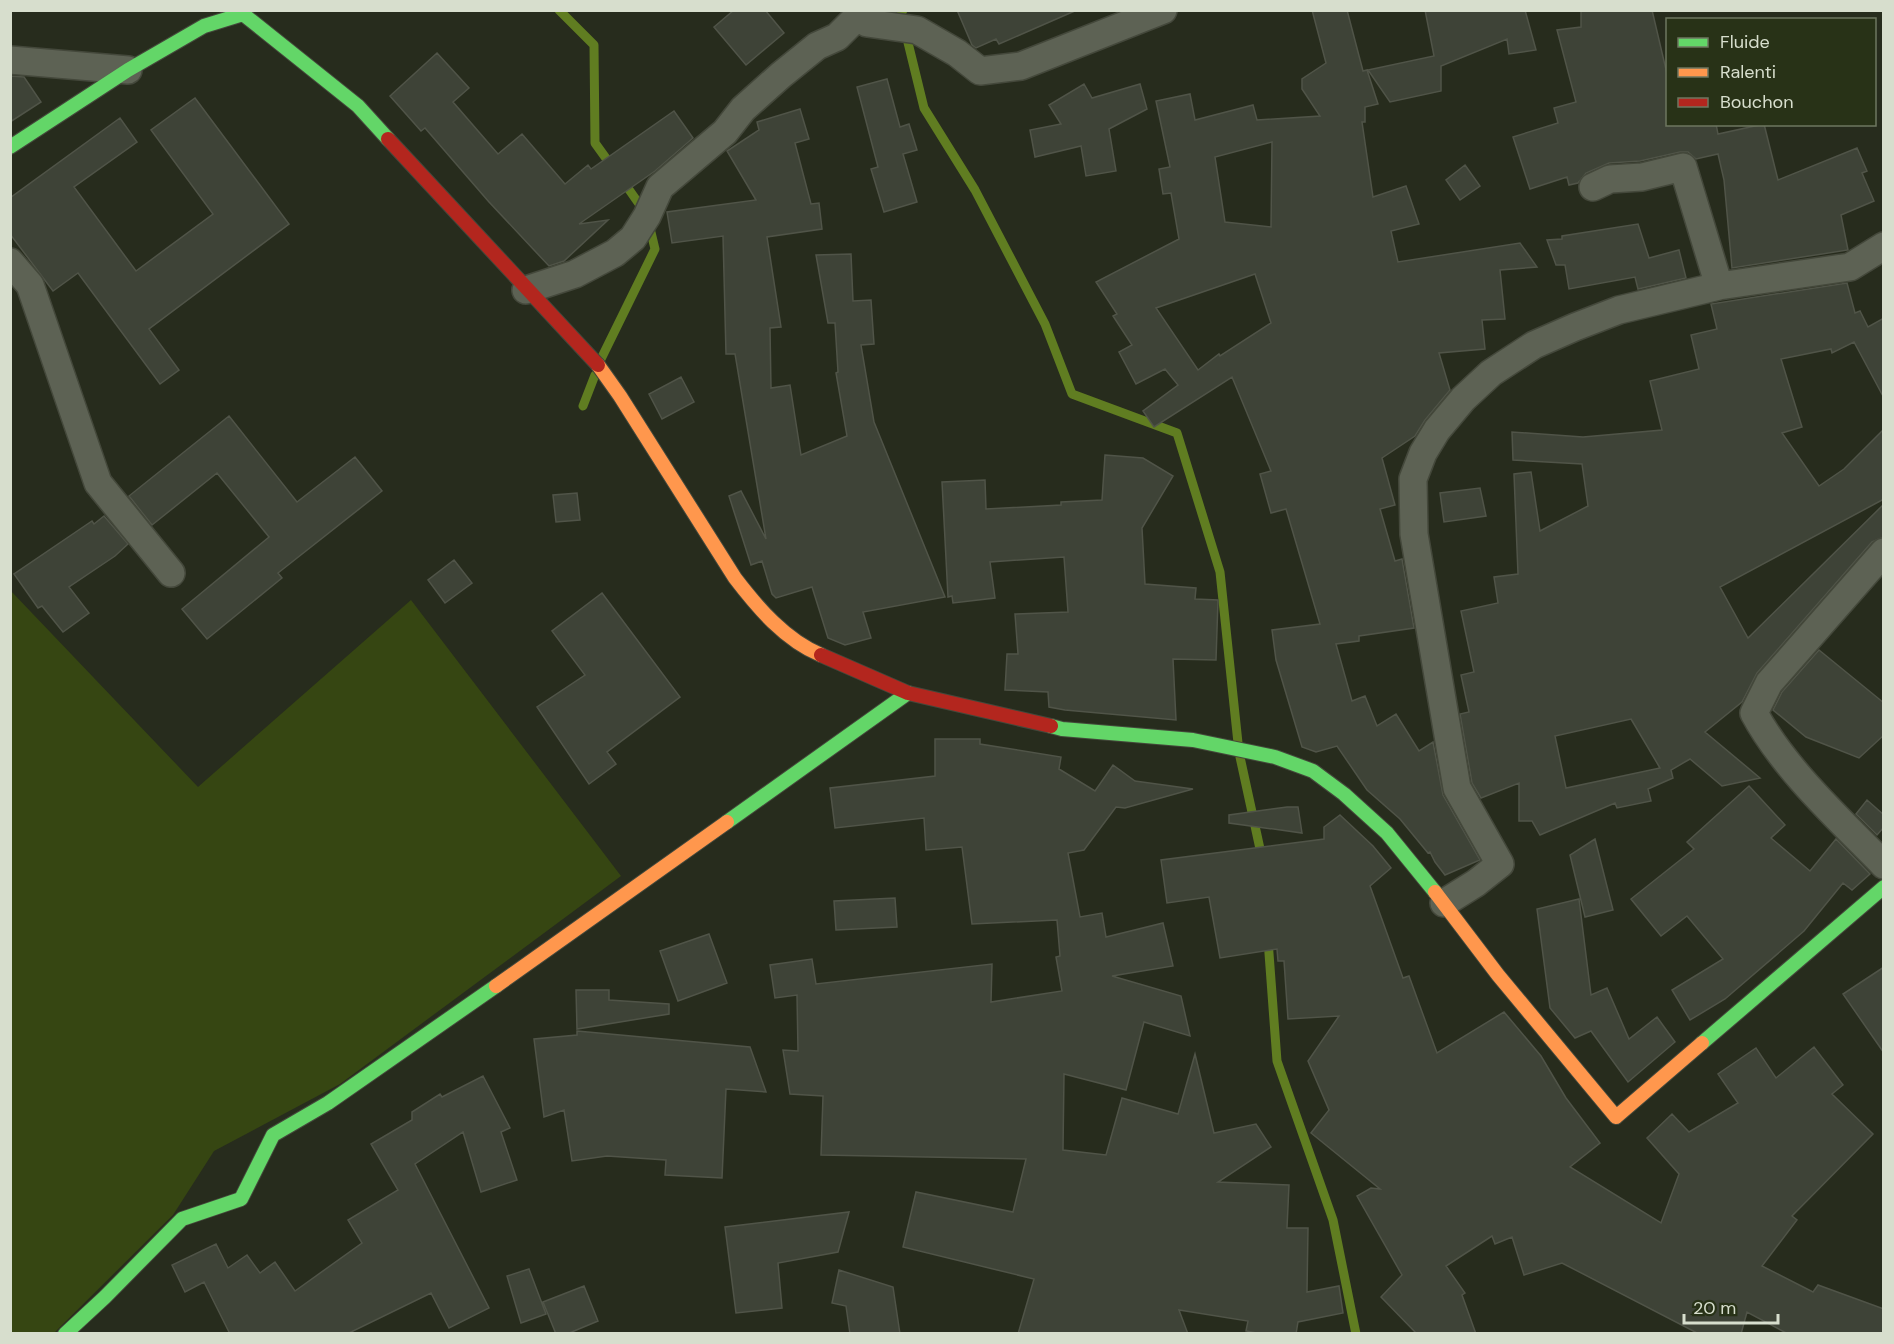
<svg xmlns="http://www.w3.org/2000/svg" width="1894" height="1344" font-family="'DM Sans',sans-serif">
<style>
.green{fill:#364612}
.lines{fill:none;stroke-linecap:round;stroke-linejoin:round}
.stream{stroke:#607d21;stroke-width:9}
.building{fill:#3e4337;stroke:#505448;stroke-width:1.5;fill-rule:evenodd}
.street-casing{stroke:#44483b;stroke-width:30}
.fast-casing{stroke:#44483b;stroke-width:16}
.slow-casing{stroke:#44483b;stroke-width:16}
.jam-casing{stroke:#44483b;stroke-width:16}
.street{stroke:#5d6254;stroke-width:27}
.fast{stroke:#63d668;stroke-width:14}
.slow{stroke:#ff974d;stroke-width:14}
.jam{stroke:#b3261e;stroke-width:14}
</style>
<rect width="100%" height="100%" fill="#272c1d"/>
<path class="green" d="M10,590l188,197 213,-187 210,276 -281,208 -126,67 -41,64 -119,118h-43z"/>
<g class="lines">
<path class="stream" d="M559,10l35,35 1,98 18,25
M903,10l-2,4 23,94 51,82 70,134 27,70 105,39 43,139 18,171
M623,181l21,30
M601,359l54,-110 -6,-25
M583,406l12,-31
M1240,757l22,101
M1268,940l9,121 56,159 23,114"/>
</g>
<path class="building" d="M734,10h31l19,23 -38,32 -32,-38z
M957,10h120l-78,34 -3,-5 -20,9 -4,-3z
M1312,10h35l16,61 4,-1 11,34 -13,3v15h-3l11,75 33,-11 13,38 -28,7 7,31 122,-19 17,24 -37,3 5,49 -23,1 3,29 -46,4 11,37 -25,30 -10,16 -33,22 13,47 -15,4 15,52 7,-2 1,6 11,63 -55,8v5l-23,3 16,57 13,-5 12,30 19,-12 23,37 14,-9 10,53 37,65 -35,15 -10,-13 -5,-10 -2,1 -28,-34 -33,-29 -30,-44 -21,6 -14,-5 -26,-87 -4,-30 48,-6 -34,-115 -15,4 -11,-39 11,-3 -39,-94 -78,50 -11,-16 35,-26 -13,-16 -29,15 -17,-32 13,-7 -19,-29 4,-2 -21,-32 83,-43 -8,-46 -8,1 -4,-25 11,-2 -14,-66 34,-7 5,26 58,-15 4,15 63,-4 -18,-27v-10l24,-16zM1272,142l-1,85 -46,-5 -10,-65zM1255,274l16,49 -51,33 -1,-2 -21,16 -42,-62z
M1425,10h100l11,40 -27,4 -2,-15 -66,27v25l-51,11 -22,-32 66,-14z
M1581,10h71l16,68v46h48l2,10 46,-10 14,56 79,-32 10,23 -5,2 12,28 -33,14 7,35 -116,18 -8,-88 -6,-26 -22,5 -8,-7h-8l-40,9 -31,2 -23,10 -8,10 -9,2 -2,-8 -37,12 -17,-52 45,-14 -4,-15 22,-6 -19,-72 24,-3z
M437,53l32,35 -16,14 45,52 24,-20 43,50 23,-19 3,4 83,-58 19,27 -38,33 -76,53 29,-4 -44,41 -15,5 -60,-64 -64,-74 -4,3 -31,-35z
M10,76l14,1 17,25 -31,20z
M887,79l13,48 9,-3 8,26 -14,4 14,48 -33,10 -13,-43 7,-2 -21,-80z
M1084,84l8,14 48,-14 7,25 -38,20 7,42 -30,5 -5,-30 -46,11 -5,-27 31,-6 -12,-19z
M195,98l94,126 -140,105 30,41 -19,14 -82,-111 -25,18 -43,-57v-36l110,-80 17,24 -63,45 62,84 77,-57 -62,-84z
M800,109l9,30 -14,4 16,61 8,-1 3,26 -55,8 14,90 -11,1 1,60 19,-3 11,70 46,-19 -11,-63 2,-1 -3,-49h-7l-12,-68 35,-1 2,47 18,-1 3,44 -13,1 13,77 71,175 -82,15 8,26 -26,7 -17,-7 -16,-51 -36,11 -4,-4 -10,-33 -11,4 -22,-69 12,-5 25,48 -31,-185h-9l-3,-118 -51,7 -5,-31 89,-12 -29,-49 32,-21 -2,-8z
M1465,165l15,21 -20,14 -14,-20z
M1638,224l11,34 30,-8 7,28 -48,11 -3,-12 -66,12 -4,-24h-9l-9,-25 15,-1v-3z
M1847,283l8,30 5,-2 8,16 16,-9v80l-30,-56 -22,11 -1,-4 -50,10 21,68 -20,6 37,53 25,-17 40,-40v70l-164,88 28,51 136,-134v33l-12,5 -115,131 -15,29 -37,30 55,46 -38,8 -32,-27 -19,11 2,8 -25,11 3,12 -34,7 -2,-5 -75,32 -8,-14h-13v-38l-38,15 -9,-15 -12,-69 9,-2 -8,-37 13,-3 -13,-61 37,-8 -4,-26 24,-3 -4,-100 17,-2 9,59 48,-25 -6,-42 -69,-4 -1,-28 71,5 79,-7 -12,-49 49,-12 -8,-34 26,-6 -6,-25zM1631,719l29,49 -94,20 -11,-52z
M681,377l13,25 -32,17 -13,-25z
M229,416l68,86 58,-45 27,34 -104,82 4,5 -75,61 -25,-30 87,-72 -52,-64 -65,52 -23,-29z
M1105,455l38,3 30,18 -31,52 3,56 51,4 -1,11 23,1 -2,60 -43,-1 3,61 -111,-10 -16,-3 -1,-15 -43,-2 2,-36h11l-3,-40 53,-2 -4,-55 -74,5 5,36 -42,5 -1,-7 -4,1 -6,-115 43,-2 1,29 75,-4v-3l41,-2z
M1480,488l6,28 -42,6 -4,-29z
M577,493l3,27 -24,2 -3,-27z
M104,516l24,28 -13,12 -46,31 20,26 -26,19 -21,-26 -4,2 -24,-34 78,-53 2,3z
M454,560l18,23 -27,20 -17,-23z
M602,593l78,104 -73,55 9,12 -27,20 -52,-77 48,-32 -33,-44z
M1819,650l65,53v32l-25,23 -53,-21 -33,-27 9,-18z
M935,739h45v5l81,13 -2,12 36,22 18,-26 22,16 58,8 -68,19 -9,-1 -32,43 -16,3 12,64 22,-4 4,24 57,-14 10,43 -61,10 69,20 9,40 -46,-14 -18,68 -62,-16 -1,76 43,5 16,-57 56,16 17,-60 19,79 42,-9 15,23 -53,35 71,3 -2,43h21l-1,64 32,-6 4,27 -45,9 -2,12h-34l-16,-3 2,-10 -69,-11 9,24h-170l16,-55 -131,-32 13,-55 97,20 13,-53 -205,-4 2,-59 -33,-2 -7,-44 15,1 -1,-56 -22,3 -5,-33 42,-6 4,25 176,-20 -1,38 71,-11 -6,-34 4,-1 -3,-36 -85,4 -10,-77 -36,3 -2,-32 -89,10 -5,-40 105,-12z
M1749,786l36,39 -14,13 39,33 26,-32 34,35 -18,16 -9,-7 -39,48 -79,68 -35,21 -18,-30 51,-31 -36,-43 -26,20 -30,-37 63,-50 -7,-7z
M1867,800l17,15v12l-7,8 -21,-21z
M1287,807h11l4,26 -73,-10v-8z
M1340,815l33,31 18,22 -21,18 33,92 6,-2 28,77 67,-41 37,44 25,42 34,45 -30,24 91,56 18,-49 -32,-36 25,-24 17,18 49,-29 -20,-29 38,-26 20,30 38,-31 29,38 -11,9 41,40 -81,82 5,4 -35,46 51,26 5,-7 66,24v25h-96l-41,-22 -6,22h-42l-137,-71 -38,12 -12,-38 -17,7 -3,-8 -46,30 19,27 -3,2 14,39h-59l-36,-37 21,-22 -45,-79 14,-8 9,1 -69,-56 18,-23 -21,-49 31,-45 -51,3 -4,-58h-6l-1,-12 -57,9 -11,-61 -42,6 -6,-43 163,-21v-12z
M1595,839l18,71 -28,7 -15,-62z
M895,898l2,29 -61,3 -2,-29z
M1579,899l12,96 16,-7 22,51 28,-22 18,25 -47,40 -37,-51 -16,7 -25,-30 -13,-99z
M709,934l18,49 -49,18 -18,-50z
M1884,967v86l-41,-59z
M576,990h33v10l60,4v10l-92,15z
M577,1031l173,16 16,45 -40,-3 -4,89 -57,-3 1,-15 -59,-4 -35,5 -8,-51 -20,7 -10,-78 43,-4z
M483,1076l27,52 -9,4 16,48 -36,12 -18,-60 -48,32 74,144 -40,20 -18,-35 -84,41h-117l-26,-52 -19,10 -13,-27 44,-21 12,24 19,-13 13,18 15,-11 20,29 67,-48 -14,-23 50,-30 -27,-46 41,-24v-8l28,-18 2,3z
M849,1212l-11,40 -60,11 4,45 -46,5 -11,-86z
M529,1269l17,45 -25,9 -14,-47z
M839,1270l54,17 7,47h-50l-4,-28 -14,-3z
M584,1286l14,35 -31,13h-11l-13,-32z"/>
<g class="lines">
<defs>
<path id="street" d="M855,19l5,-1 7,5 50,7 40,23 23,18 41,-5 142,-56
M10,60l118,10
M1593,187l17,-8 32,-2 41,-10 36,119
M10,262l20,23 68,198 73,90
M526,290l49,-16 40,-21 18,-15 14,-22 13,-29 65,-55 18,-23 38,-34 36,-29 20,-9 18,-18 3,-9
M1884,552l-115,131 -15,30c30,56 85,106 130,152
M1444,903l32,-20 24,-19 -43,-76 -43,-254 -1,-55 10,-26 14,-23 26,-31 28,-26 43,-28 41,-18 44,-17 100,-24 131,-19 34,-21"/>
<path id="fast" d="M10,147l118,-77 76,-44 39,-12 115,92 30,33
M1051,726l11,3 131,11 82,17 38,14 31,23 43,39 48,59
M727,822l181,-129
M1702,1043l182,-156
M65,1334l40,-37 77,-78 59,-20 32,-64 55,-32 168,-117"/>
<path id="slow" d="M598,365l22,31 115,182c23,30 50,62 86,77
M1435,892l63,83 118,142 86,-74
M496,986l231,-164"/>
<path id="jam" d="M388,139l210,226
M821,655l87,38 143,33"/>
</defs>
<use href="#street" class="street-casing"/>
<use href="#fast" class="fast-casing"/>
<use href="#slow" class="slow-casing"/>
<use href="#jam" class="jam-casing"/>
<use href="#street" class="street"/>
<use href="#fast" class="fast"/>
<use href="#slow" class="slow"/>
<use href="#jam" class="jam"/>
</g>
<rect width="1894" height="1344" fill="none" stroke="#d7decd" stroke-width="24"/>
<rect x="1666" y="18" width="210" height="108" fill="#283217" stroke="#6e7760" stroke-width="1.5"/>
<rect x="1678" y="38" width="30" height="9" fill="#63d668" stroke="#6e7760" stroke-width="1.5"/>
<text x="1720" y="48" font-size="18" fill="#d7decd">Fluide</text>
<rect x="1678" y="68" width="30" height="9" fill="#ff974d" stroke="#6e7760" stroke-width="1.5"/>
<text x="1720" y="78" font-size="18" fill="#d7decd">Ralenti</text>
<rect x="1678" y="98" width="30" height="9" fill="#b3261e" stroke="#6e7760" stroke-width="1.5"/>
<text x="1720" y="108" font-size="18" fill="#d7decd">Bouchon</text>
<path d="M1684 1314v9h94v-9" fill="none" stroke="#d7decd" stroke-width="3"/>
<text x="1693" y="1314" font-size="18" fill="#d7decd" stroke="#283217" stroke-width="4.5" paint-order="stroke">20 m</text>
</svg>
